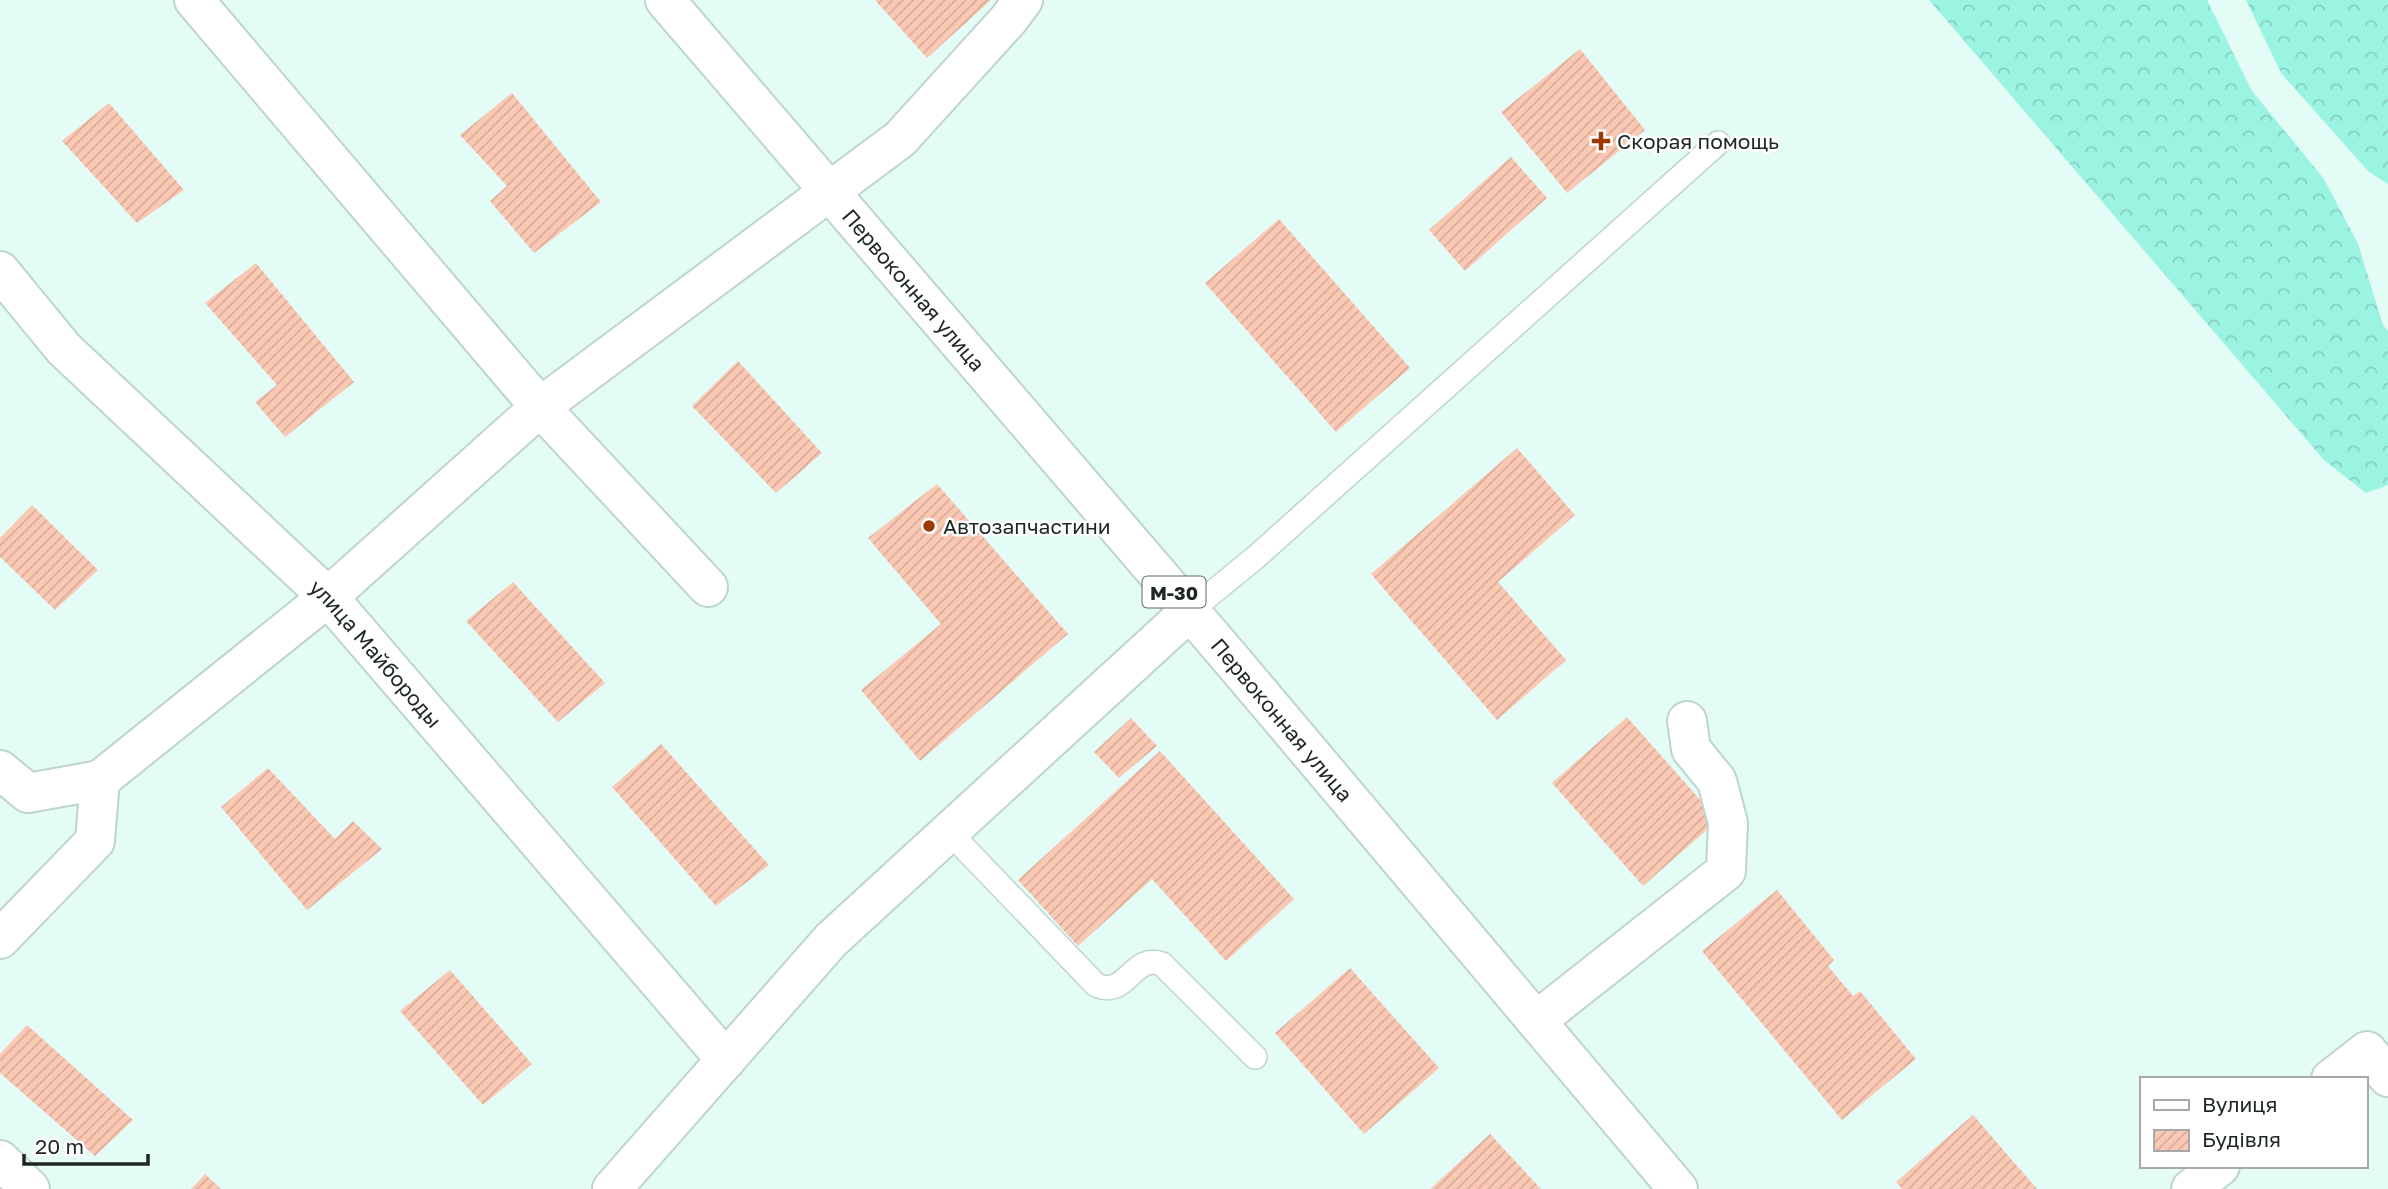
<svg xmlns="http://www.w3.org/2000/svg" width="2388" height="1189" font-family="'Golos Text',sans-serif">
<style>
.forest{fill:url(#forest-crowns)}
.building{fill:url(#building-hatch)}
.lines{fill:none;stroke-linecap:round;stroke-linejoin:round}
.service-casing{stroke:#bdd4cf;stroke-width:26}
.minor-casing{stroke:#bdd4cf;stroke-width:42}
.secondary-casing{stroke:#bdd4cf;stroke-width:42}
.trunk-casing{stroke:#bdd4cf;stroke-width:42}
.service{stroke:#fff;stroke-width:23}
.minor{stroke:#fff;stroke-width:38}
.secondary{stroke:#fff;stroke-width:38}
.trunk{stroke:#fff;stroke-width:38}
.poi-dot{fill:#9c3800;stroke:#fff;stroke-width:2.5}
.labels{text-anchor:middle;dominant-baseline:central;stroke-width:5;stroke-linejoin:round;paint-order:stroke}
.shield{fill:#fff;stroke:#626866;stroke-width:2}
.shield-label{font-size:19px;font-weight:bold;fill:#1e2725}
.poi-label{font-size:21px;fill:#1e2725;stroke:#fff;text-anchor:start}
.street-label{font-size:21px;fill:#1e2725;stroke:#fff}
</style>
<defs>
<pattern id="forest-crowns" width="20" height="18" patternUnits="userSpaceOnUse" patternTransform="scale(1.75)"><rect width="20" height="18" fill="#9bf3e1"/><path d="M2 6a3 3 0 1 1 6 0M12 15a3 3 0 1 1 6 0" fill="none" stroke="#85d0c1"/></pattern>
<pattern id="building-hatch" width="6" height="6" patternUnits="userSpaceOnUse" patternTransform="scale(1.75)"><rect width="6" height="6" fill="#fbc8b4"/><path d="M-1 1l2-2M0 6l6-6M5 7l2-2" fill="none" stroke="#d7ac9b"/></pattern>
</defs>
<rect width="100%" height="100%" fill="#e4fcf6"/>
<path class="forest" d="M1929,0h278l45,91 72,88 34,65 25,81 5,6v154l-22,8 -42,-33z
M2246,0h142v184l-19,-12 -88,-99z"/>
<path class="building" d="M875,0h116l-64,58z
M1580,49l65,81 -78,63 -66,-81z
M512,93l89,109 -67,51 -44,-52 17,-15 -47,-51z
M109,103l75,87 -47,33 -75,-82z
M1511,157l36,41 -82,73 -36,-41z
M1279,219l131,149 -74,64 -131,-149z
M256,263l98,119 -69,55 -30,-35 22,-17 -72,-82z
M738,361l84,92 -46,40 -84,-87z
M1517,448l58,67 -77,67 68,78 -69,60 -126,-146z
M937,484l131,150 -148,127 -59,-71 80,-66 -73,-86z
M32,505l66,65 -43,40 -55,-53v-19z
M513,582l92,101 -47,39 -92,-101z
M1627,717l91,103 -75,66 -91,-103z
M1131,718l26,28 -38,32 -25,-26z
M661,744l108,121 -53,41 -104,-119z
M1160,751l134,148 -68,62 -74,-82 -74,67 -60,-66z
M268,768l67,71 18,-18 29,28 -75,61 -86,-103z
M1777,890l57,70 -6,6 25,30 7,-5 56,68 -74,61 -140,-169z
M1350,968l89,100 -75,66 -89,-101z
M450,970l82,94 -49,41 -83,-94z
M27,1025l106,95 -38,36 -95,-83v-19z
M1973,1115l64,74h-135l-6,-7z
M1490,1134l51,55h-111z
M205,1174l16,15h-30z"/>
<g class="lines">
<defs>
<path id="service" d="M1190,611l66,-54 462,-414
M950,833l146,152c31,14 36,-32 66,-21l93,93"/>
<g id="minor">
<path d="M194,0l346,407 168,180"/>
<path id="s1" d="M0,271l64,78 264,248 398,463"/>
<path d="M0,770l28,23 72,-13"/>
<path d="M0,939l95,-98 5,-61 228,-183 212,-190 360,-268 109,-120 14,-19"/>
<path d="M1536,1021l190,-150 2,-48 -11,-42 -26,-32 -4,-28"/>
<path d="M2331,1079l36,-28 21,26"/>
<path d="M0,1160l30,29"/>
<path d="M2191,1189l29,-23"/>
</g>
<path id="secondary" d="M612,1189l219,-249 359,-329"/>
<g id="trunk">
<path id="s2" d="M665,0l565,658 448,531"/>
</g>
</defs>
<use href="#service" class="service-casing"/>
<use href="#minor" class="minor-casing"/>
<use href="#secondary" class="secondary-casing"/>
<use href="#trunk" class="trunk-casing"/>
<use href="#service" class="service"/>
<use href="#minor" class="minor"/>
<use href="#secondary" class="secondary"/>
<use href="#trunk" class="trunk"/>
</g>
<g class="poi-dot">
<path d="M1597.5 130.5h7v7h7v7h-7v7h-7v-7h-7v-7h7z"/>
<circle cx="929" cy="526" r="7"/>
</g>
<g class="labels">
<rect class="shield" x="1142.5" y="576.5" width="63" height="31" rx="5"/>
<g class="shield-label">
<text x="1174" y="592">М-30</text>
</g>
<g class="poi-label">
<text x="1617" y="141">Скорая помощь</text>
<text x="943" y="526">Автозапчастини</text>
</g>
<g class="street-label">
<text stroke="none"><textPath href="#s2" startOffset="382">Первоконная улица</textPath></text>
<text stroke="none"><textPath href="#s1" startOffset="537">улица Майбороды</textPath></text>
<text stroke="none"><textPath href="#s2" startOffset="948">Первоконная улица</textPath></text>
</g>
</g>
<rect x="2140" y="1077" width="228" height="91" fill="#ffffff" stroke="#a5a9a8" stroke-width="2"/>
<rect x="2154" y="1100" width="35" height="10" fill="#ffffff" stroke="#a5a9a8" stroke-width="2"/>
<text x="2202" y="1112" font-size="21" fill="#1e2725">Вулиця</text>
<rect x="2154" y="1130" width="35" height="21" fill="url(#building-hatch)" stroke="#a5a9a8" stroke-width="2"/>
<text x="2202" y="1147" font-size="21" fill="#1e2725">Будівля</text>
<path d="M24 1154v10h124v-10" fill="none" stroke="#1e2725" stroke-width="3.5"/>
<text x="35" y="1154" font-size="21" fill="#1e2725" stroke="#ffffff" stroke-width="5" paint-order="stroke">20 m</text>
</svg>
